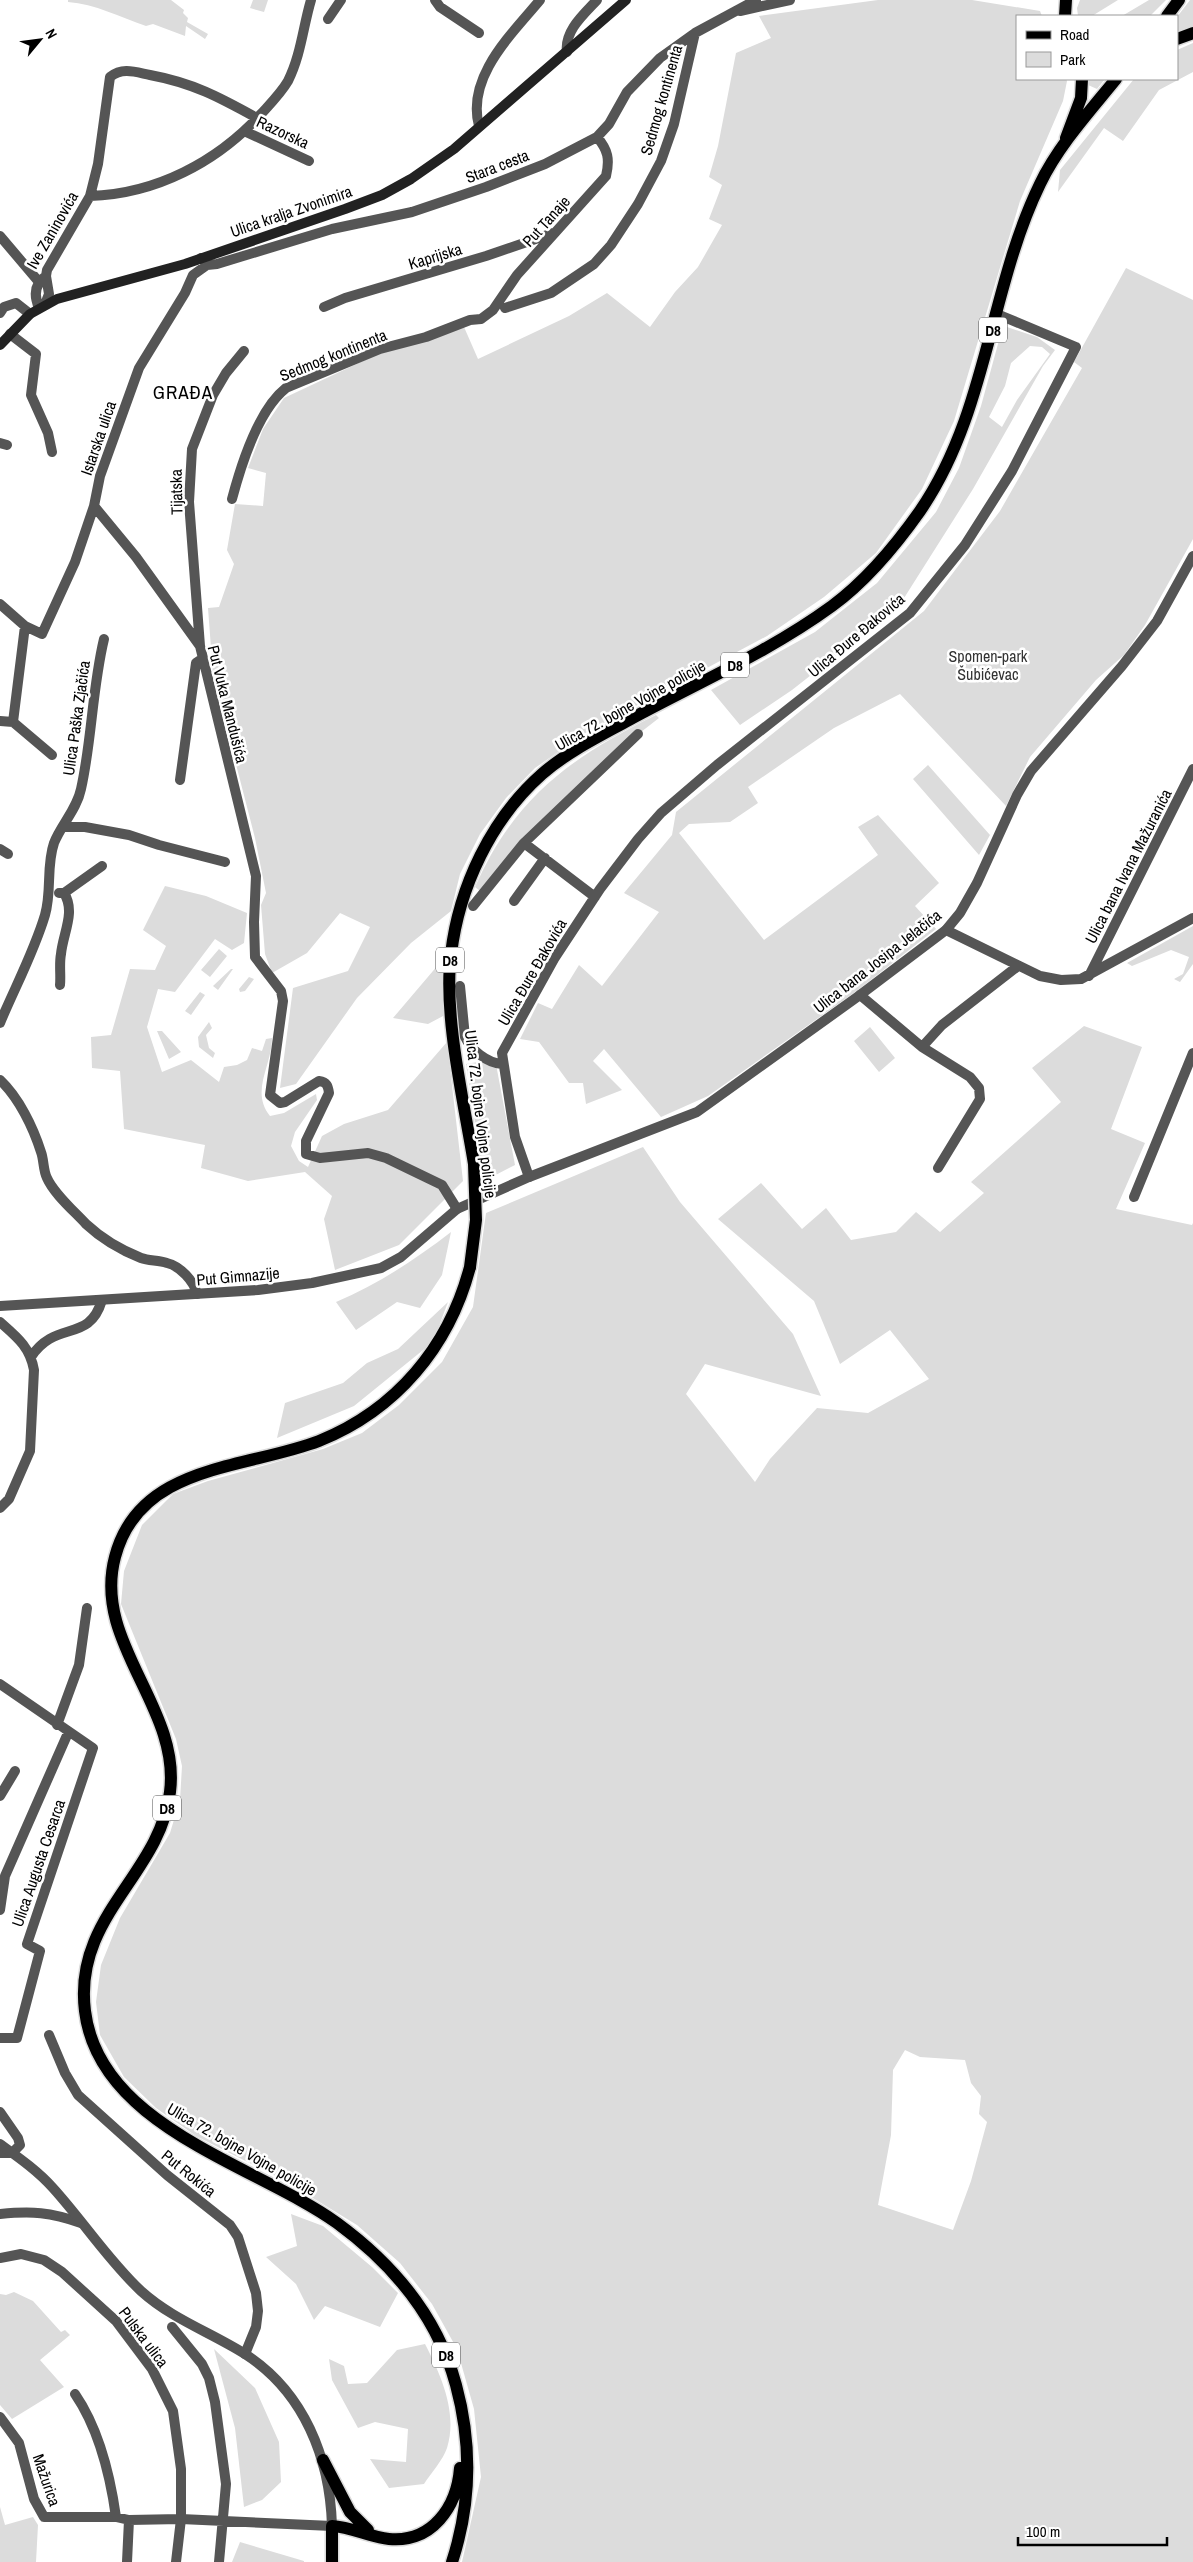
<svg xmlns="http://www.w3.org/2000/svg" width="1193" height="2562" font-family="'Archivo Narrow',sans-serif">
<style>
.green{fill:#dcdcdc;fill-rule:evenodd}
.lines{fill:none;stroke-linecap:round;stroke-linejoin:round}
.primary-casing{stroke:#dbdbdb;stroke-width:15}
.minor{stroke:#555;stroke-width:10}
.tertiary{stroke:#555;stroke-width:10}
.secondary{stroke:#222;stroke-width:10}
.primary{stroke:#000;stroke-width:12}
.primary-bridge-casing{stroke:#dbdbdb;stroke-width:15;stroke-linecap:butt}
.primary-bridge{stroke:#000;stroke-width:12}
.labels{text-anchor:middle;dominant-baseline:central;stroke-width:5;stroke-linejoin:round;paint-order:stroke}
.shield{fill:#fff;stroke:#4c4c4c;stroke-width:1}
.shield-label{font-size:15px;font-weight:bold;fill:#000}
.street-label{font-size:16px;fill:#000;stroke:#fff}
.park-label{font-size:16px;fill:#333;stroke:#fff}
.quarter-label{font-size:19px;letter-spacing:1px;fill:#000;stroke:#fff}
</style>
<rect width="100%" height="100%" fill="#fff"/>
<path class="green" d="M68,0h103l13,10 -1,3 5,5 -1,4 21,12 -3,5 -19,-13 -1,10 -32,-12 -7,2c-26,-9 -51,-22 -78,-24z
M253,0h15l-4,12 -14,-4z
M878,0h94l68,11 2,5h-25v63h49l1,2 -4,20 -43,100 -66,220 -32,68 -46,64 -52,44 -57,39 -180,96 -52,36 -29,30 -26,36 -20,40 -9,37 -40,32 -54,55 -61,86 -16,4 13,-100 55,-17 22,-44 -30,-14 -33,40 -35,20 -7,-19 -4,-49 5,-12 -11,-55 -42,-163 -5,-67 11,-1 15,-43 -7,-14 8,-46 28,2 3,-33 -18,-5 15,-39 21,-31 96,-45 84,-26 14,32 91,-43 38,-23 43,34 25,-35 23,-25 24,-42 -13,-6 13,-34 -13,-8 9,-31 18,-93 35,-15 -12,-22z
M1080,0h38l-26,16h-14l-1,-8z
M1149,0h17l-16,16h-28z
M1190,0h3v26l-15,7 -1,-16z
M1193,43v29l-34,18 -36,51 -19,-13 -46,64 2,-22 74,-91h43v-29z
M1086,79h19l-8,10 -11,-5z
M1126,268l67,32v239l-48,86 -21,30 -28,25 -66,77 -24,49 -106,-112 -66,34 -86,59 10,16 -28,19 -41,2 -10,9 85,107 114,-85 -20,-28 20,-12 61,68 -24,23 21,23 -78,61 -150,106 -47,21 -57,-68 -11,12 29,29 -36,14 -3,-21h-14l-30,-41 -19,-3 18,-36 14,6 27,-44 23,21 57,-74 -35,-19 48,-58 4,-23 248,-201 76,-100 82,-143 -8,-6z
M1007,327l30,10 18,13 -12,16 -70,123 -74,117 -107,84 -52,35 -29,-35 104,-58 62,-49 59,-71 23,-44 22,-62 20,-73zM1030,346l12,1 8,7 -33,46 -15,27 -13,-10 16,-31 6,-23z
M656,715l3,3 -36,28 -143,145 -5,-4c39,-89 96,-130 181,-172z
M928,765l62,70 -11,20 -66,-76z
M165,886l41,10 41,17 -3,30 -12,7 -17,-11 -40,53 -17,-3 -11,38 15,45 29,-12 28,22 5,-15 13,-2 10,-5 5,-12 10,3 4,-12 6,-1c0,28 -22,53 -2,78l14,-3 32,-19 1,6 -22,32 -4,14 8,15 9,6 14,-31 22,-12 44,-14 59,-68 16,139 -64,64 -64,25 -11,-51 8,-23 -27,-24 -57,9 -47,-13 4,-23 -81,-16 -4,-58 -28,-3 -1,-31 20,-2 19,-66 25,1 11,-24 -23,-16z
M1193,926v38l-13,18 -6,-3 9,-5 6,-17 -18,-7 -39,16 -5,-3z
M219,949l8,7 -17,21 -9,-7z
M444,958l1,57 -17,9 -35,-6z
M233,969l-15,21 -5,-4 18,-17z
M249,977l5,2 -9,12 -5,1 -1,-3z
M200,992l5,3 -14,20 -6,-4z
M209,1022l3,6 -6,7 3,13 6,5 -2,5 -14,-11 -1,-10z
M1084,1026l58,21 -31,82 34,14 -29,66 76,16 1,-2v1339h-731l19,-85 -7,-68 -17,-60 -25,-45 -32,-41 -43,-38 -72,-44 -89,-45 -40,-28 -32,-31 -24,-42 -4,-33 5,-37 19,-47 50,-85 10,-33 2,-34 -6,-27 -55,-135 3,-33 18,-46 31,-31 35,-13 115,-32 39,-16 37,-28 43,-43 31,-55 13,-94 157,-66 37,55 113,132 28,62 -116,-32 -19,30 69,88 15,-23 47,-51 51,5 61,-34 -39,-49 -50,34 -26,-63 -96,-82 43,-36 41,46 24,-21 25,32 45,-8 20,-20 24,20 44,-39 -13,-11 90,-80 -29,-34zM905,2050l15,7 45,3 6,23 10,13 -2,18 8,8 -16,59 -18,49 -75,-25 13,-70 2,-65z
M870,1027l25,31 -16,14 -25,-31z
M157,1031h5l19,21 -12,7z
M495,1059l20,106 -31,16 -18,-117z
M451,1232l-9,43 -22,33 -23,-6 -41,28 -20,-28c41,-17 80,-43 115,-70z
M448,1302l-15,40 -79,64 -77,32 8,-35 58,-20 24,-20 31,-14z
M291,2214l32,12 49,41 26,26 -18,34 -55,-21 -11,14 -18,-36 -30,-27 31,-11z
M14,2292l19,9 28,31 4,-2 5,5 -30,25 24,27 -52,32 -12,-14v-111l6,1z
M425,2344c16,31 33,69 22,104 -4,12 -16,25 -23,36l-35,4 -19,-29 36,3 2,-33 -33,-7 -17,6 -26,-48 -3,-21 15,7 4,18 19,-1 30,-33z
M214,2349l41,39 24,54 2,40 -19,18 -18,7 -9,-79z
M0,2507l5,18 28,-8 5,8 -2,37h-36z
M240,2542l64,19v1h-72z"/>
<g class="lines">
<defs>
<path id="primary" d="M1065,16l1,-16
M1167,16l12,-16
M1177,39l16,-6
M1066,138l15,-40 1,-19
M474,1164c-10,-62 -31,-149 -23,-210 8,-67 40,-135 91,-180 25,-22 58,-38 87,-54 68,-37 140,-68 203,-114 34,-25 64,-61 88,-95 68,-99 69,-222 120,-327 18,-38 50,-73 76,-105
M323,2460l27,52 18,18
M332,2562v-36c20,1 37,11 57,13 43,4 68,-32 71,-71
M452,2562c19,-58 20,-118 4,-177 -18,-67 -63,-121 -119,-162 -81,-58 -238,-96 -252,-212 -12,-95 75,-136 85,-219 11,-85 -78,-149 -55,-235 24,-93 131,-88 204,-116 77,-31 130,-94 151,-174"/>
</defs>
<use href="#primary" class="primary-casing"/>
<path class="minor" d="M435,0l5,7 39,26
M740,11l50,-11
M328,19l13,-19
M479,126c-13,-49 32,-91 61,-126
M244,131l65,30
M90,196c66,-2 127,-34 171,-82 10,-11 20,-21 27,-33 13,-26 15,-54 23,-81
M0,236l39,46
M201,258l6,7 10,-1 115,-35 80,-17 74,-25 59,-23 52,-27 12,-13 18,-32 33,-34 35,-25 61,-33
M45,304l4,-10 -3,-18
M324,307l21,-9 141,-42 67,-23
M39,308c-5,-12 -5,-24 7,-32l1,-6 43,-74 8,-32 12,-87c13,-10 25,-5 40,-2 43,8 69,22 107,43
M505,308l46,-15 43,-29 17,-19 27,-41 23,-43 13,-37 21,-91
M0,313l4,-6 12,-4 14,11
M10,334l26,20 -5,41 17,38 4,19
M0,443l7,2
M232,499c9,-34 26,-89 54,-111l94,-39 46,-12 44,-17 11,-1 12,-9 24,-35 89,-99c4,-17 2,-26 -9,-39
M94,506l42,51 64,89 56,230 -2,46 1,35 26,34 2,10 -13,94 10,8 5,-1 34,-21c8,1 9,5 10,12l-23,48v13l14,4 48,-5 18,5 56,27 15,24
M0,604l25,22 17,8 33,-72 19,-56 6,-30 39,-108 46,-75 8,-18 14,-10
M200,646l-11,-144 3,-53 21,-54 13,-22 18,-22
M0,721l13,1 39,33
M13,722l12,-96
M180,780l16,-117 6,-4
M64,827h21l44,8 30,10 66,17
M524,843l71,54
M0,849l8,5
M59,893h5l38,-27
M514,901l31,-43
M473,906l51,-63 114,-109
M946,930l94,46 21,4 20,-1 112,-61
M1089,976l104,-207
M60,985c1,-10 -1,-21 1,-31 2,-21 15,-42 3,-61
M460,986l5,51c6,13 22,26 37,27
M860,995l62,52 48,30 9,11 1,11 -42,69
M0,1023c15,-36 34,-71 45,-108 7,-24 1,-49 9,-72 7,-18 23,-34 27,-54 11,-49 11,-100 23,-150
M922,1047l20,-22 76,-59
M0,1080c19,18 33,47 41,72 3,8 2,18 6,26 7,16 27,33 39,46 16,15 35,26 55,34 8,3 17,2 26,5 13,3 27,18 30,31
M529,1177l-14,-40 -13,-84 52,-94 46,-70 38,-50 23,-26 56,-48 193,-152 55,-68 47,-74 64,-124 -79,-33
M1134,1197l59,-144
M0,1322c17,15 30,25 34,48l-4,81 -21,48 -9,9
M31,1357c25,-38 58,-13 71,-57
M0,1684l93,64 -66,196 13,7 -23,87h-17
M57,1725l22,-60 8,-57
M0,1796l15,-25
M0,1910l5,-34 63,-143
M49,2035l16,38 13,22 89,80 63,50 8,12 18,56 2,18 -2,16 -11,27
M0,2112l18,26 2,7 -8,8h-12
M0,2214c32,-3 50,-2 81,9
M0,2258l21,-4 23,6 18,12 54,49 36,48 21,42 8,58v50l-5,43
M172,2327l30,37 7,14 6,24 11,82 -7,78
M75,2394c24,35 35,80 41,123
M0,2417l19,26 15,56 10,18h72l13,3 52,-1 151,7
M127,2562l2,-42"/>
<path class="tertiary" d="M567,52c-3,-21 17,-38 30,-52
M0,1306l258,-16 54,-7 69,-15 20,-11 56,-48 72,-32 168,-65 163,-117 86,-65 14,-17 17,-30 40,-88 14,-24 91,-105 35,-45 36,-65
M0,2144c18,13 38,27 53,44 30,33 55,72 88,103 31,28 69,41 104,63 59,38 85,104 87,172"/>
<path class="secondary" d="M0,345l30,-31 27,-15 128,-35 160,-55 37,-14 29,-16 43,-30 172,-149"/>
<use href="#primary" class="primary"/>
<defs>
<path id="primary-bridge" d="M470,1267l6,-47 -2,-56"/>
</defs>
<use href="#primary-bridge" class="primary-bridge-casing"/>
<use href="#primary-bridge" class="primary-bridge"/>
</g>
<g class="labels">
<g class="shield">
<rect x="979" y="317.5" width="28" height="25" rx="4"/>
<rect x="721" y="652.5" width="28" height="25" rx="4"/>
<rect x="436" y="947.5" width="28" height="25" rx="4"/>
<rect x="153" y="1795.5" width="28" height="25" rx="4"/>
<rect x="432" y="2342.5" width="28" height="25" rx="4"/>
</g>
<g class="shield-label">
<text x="993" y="330">D8</text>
<text x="735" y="665">D8</text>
<text x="450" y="960">D8</text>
<text x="167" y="1808">D8</text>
<text x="446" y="2355">D8</text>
</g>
<g class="street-label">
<text transform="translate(661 100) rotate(-74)">Sedmog kontinenta</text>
<text transform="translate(283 132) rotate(25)">Razorska</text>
<text transform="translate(497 166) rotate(-21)">Stara cesta</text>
<text transform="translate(291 211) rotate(-19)">Ulica kralja Zvonimira</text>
<text transform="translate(546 221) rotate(-48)">Put Tanaje</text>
<text transform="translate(52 230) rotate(-60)">Ive Zaninovića</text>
<text transform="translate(435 256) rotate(-17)">Kaprijska</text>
<text transform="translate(333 355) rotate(-22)">Sedmog kontinenta</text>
<text transform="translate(98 438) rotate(-71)">Istarska ulica</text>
<text transform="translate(176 492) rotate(-91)">Tijatska</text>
<text transform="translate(856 635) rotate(-40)">Ulica Đure Đakovića</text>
<text transform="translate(228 704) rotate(76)">Put Vuka Mandušića</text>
<text transform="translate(630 705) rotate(-29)">Ulica 72. bojne Vojne policije</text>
<text transform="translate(76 718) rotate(-82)">Ulica Paška Zjačića</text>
<text transform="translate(1128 866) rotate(-63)">Ulica bana Ivana Mažuranića</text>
<text transform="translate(877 961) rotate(-38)">Ulica bana Josipa Jelačića</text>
<text transform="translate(532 972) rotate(-60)">Ulica Đure Đakovića</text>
<text transform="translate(481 1114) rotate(83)">Ulica 72. bojne Vojne policije</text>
<text transform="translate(238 1276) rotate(-5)">Put Gimnazije</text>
<text transform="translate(38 1863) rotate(-71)">Ulica Augusta Cesarca</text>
<text transform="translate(242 2149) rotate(30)">Ulica 72. bojne Vojne policije</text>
<text transform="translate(189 2173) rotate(39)">Put Rokića</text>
<text transform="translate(144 2337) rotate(53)">Pulska ulica</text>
<text transform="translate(47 2480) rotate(71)">Mažurica</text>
</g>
<g class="park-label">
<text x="988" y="656">Spomen-park<tspan x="988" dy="18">Šubićevac</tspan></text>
</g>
<g class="quarter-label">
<text x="183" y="392">GRAĐA</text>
</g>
</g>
<rect x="1016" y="15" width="162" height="65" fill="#ffffff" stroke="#999999"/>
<rect x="1026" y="31" width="25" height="8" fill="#000000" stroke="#999999"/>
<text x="1060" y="40" font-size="15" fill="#000000">Road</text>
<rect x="1026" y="52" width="25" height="15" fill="#dcdcdc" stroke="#999999"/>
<text x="1060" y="65" font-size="15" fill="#000000">Park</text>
<g transform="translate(40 40) rotate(61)" stroke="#ffffff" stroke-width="4" paint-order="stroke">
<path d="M0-4L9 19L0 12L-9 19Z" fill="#000000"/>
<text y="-8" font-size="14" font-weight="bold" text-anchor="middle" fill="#000000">N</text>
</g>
<path d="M1018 2537v8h149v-8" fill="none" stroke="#000000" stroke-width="2.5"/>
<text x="1026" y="2537" font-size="15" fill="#000000" stroke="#ffffff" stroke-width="4" paint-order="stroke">100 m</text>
</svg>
